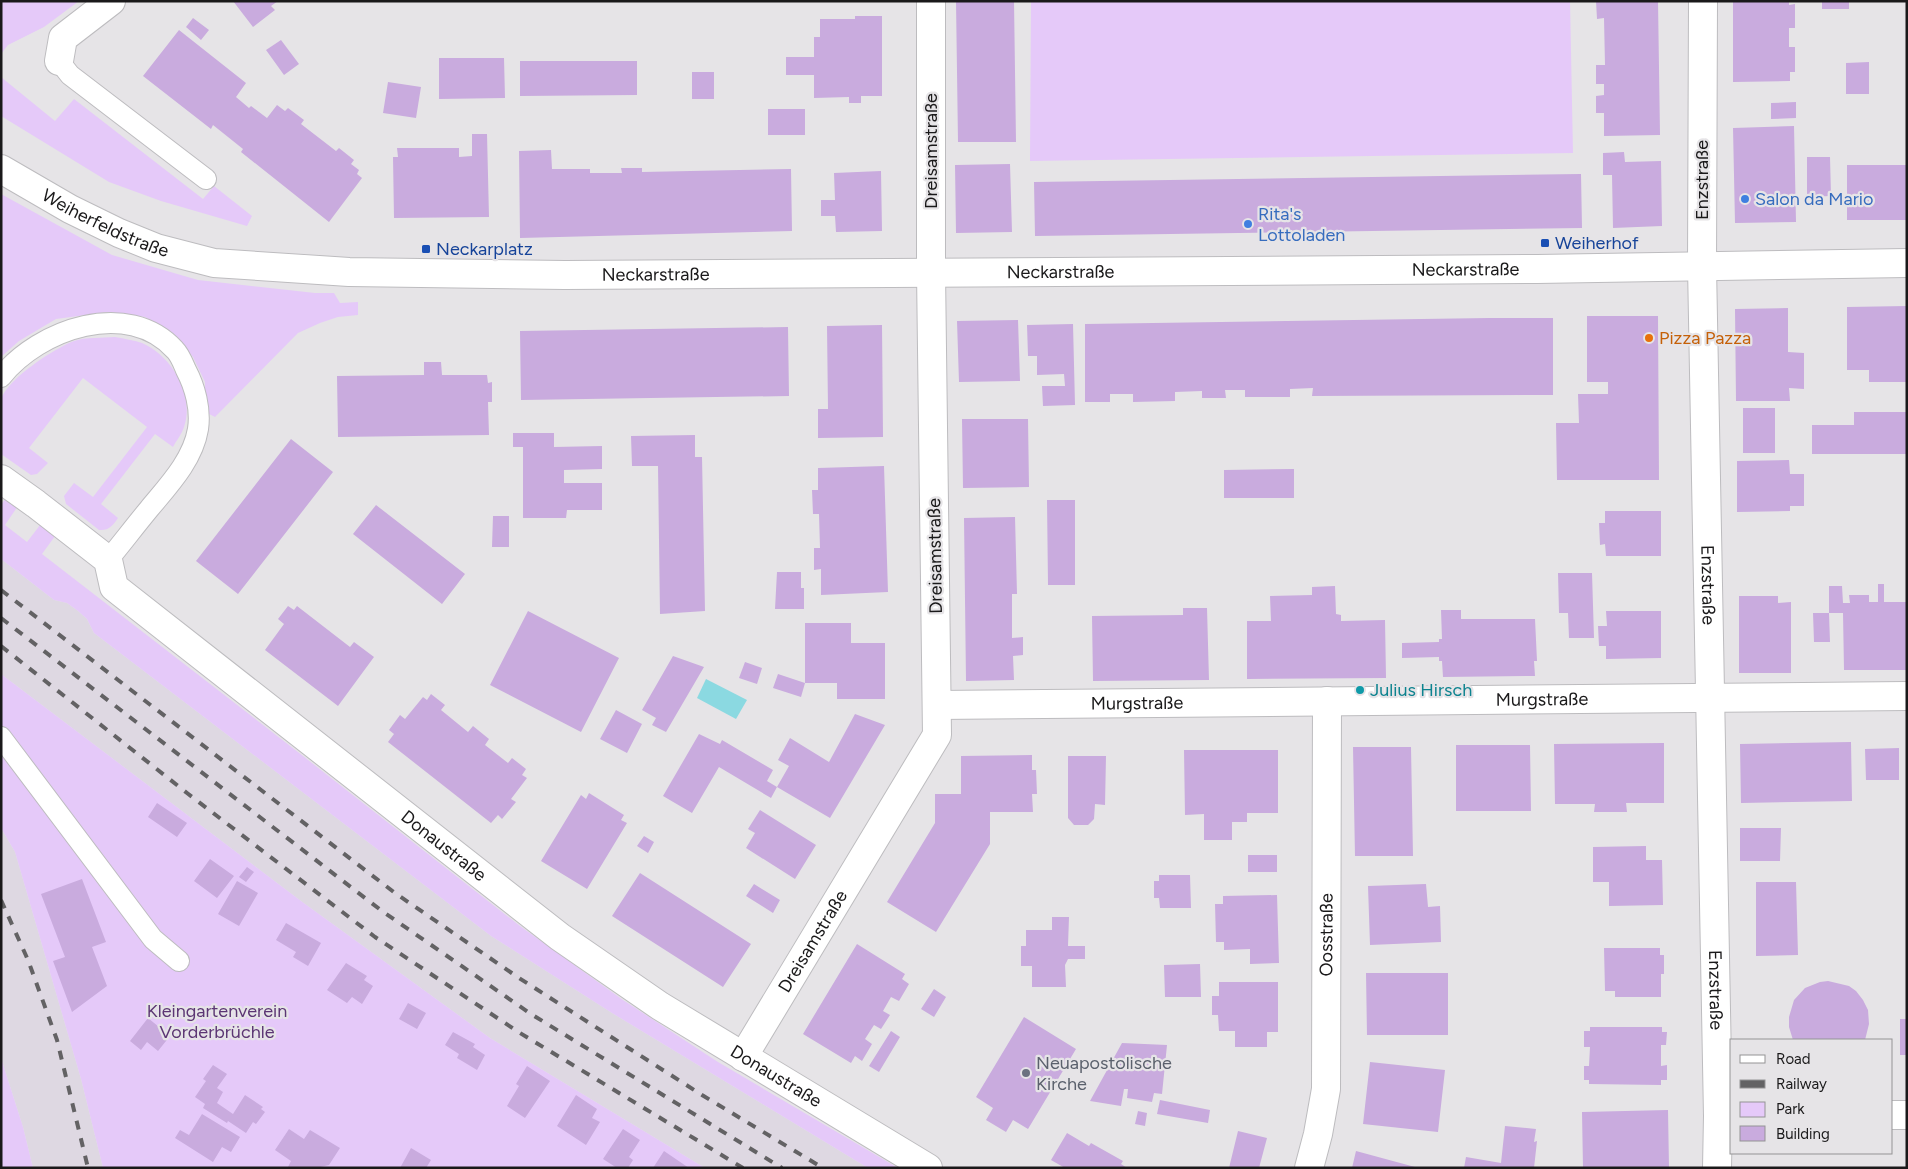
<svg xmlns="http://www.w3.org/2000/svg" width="1908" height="1169" font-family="Figtree,sans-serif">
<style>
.built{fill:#ded8e2}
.green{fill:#e5c9f9}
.water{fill:#8bd9e1}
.building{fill:#c9abde}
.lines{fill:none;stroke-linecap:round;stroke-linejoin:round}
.lane-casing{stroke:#bdbcbf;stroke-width:22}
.street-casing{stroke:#bdbcbf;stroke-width:30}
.secondary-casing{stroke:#bdbcbf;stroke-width:30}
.lane{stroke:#fff;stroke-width:20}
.street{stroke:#fff;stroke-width:28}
.secondary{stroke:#fff;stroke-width:28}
.rail{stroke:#636264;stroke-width:4;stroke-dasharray:9 9;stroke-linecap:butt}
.shop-dot{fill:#3f7fe0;stroke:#e6e4e7;stroke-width:2}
.transit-dot{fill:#1a4fb4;stroke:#e6e4e7;stroke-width:2}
.food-dot{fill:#e8710a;stroke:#e6e4e7;stroke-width:2}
.culture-dot{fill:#0f9aa8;stroke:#e6e4e7;stroke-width:2}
.worship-dot{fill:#6b7280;stroke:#e6e4e7;stroke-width:2}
.labels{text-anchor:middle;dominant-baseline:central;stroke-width:4.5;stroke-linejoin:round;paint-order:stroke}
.street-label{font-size:18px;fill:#1a191a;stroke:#e6e4e7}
.shop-label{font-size:18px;fill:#366cbe;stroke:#e6e4e7;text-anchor:start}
.transit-label{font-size:18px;fill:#164399;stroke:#e6e4e7;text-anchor:start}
.food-label{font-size:18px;fill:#c56008;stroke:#e6e4e7;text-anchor:start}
.culture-label{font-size:18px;fill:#0d838f;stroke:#e6e4e7;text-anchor:start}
.park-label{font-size:18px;fill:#5c3674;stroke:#e6e4e7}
.worship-label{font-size:18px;fill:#5b616d;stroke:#e6e4e7;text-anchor:start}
</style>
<rect width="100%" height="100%" fill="#e6e4e7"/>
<path class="built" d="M1,559l53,41 13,3 11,8 9,8 7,14 397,303 121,77 256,155h-163l-215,-130 -189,-137 -300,-227z
M1,828l14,24 66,227 22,89h-70l-10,-41 -22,-69z"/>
<path class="green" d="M1,1h78l-35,26 -36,18 -7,9z
M1031,1h539l3,152 -543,8z
M1,77l54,44 19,-22 129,100 11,-13 38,30 -5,10 -86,-25 -52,-19 -108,-66z
M1,194l111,61 86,25 117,13h19l6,10 18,-1v13l-20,2 -18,6 -22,10 -83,84 -10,-5v-30l-12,-25 -19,-23 -29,-17 -37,-5 -52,7 -37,22 -18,16z
M115,337c10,2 18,3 27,6 30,13 53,52 42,84 -2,7 -8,14 -11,20l-18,-13 -54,70 17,14c-5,7 -9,13 -19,12l-33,-26 -2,-8 10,-13 19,14 54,-70 -64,-49 -54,70 19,15 -11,11 -6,1 -30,-21c0,-17 -1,-37 0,-53 3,-20 54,-53 73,-60 12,-4 28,-3 41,-4z
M8,495l12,8 -15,22 22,17 17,-22 14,12 -16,22 261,202 217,170 103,74 95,62 180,106h-30l-256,-155 -121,-77 -397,-303 -7,-14 -9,-8 -11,-8 -13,-3 -53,-41v-54z
M1,674l300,227 189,137 215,130h-602l-22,-89 -66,-227 -14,-24z
M1,1058l22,69 10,41h-32z"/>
<path class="water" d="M706,679l41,21 -11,19 -39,-21z"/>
<path class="building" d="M233,1h45l-7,5 4,4 -22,17z
M956,1h58l2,141h-58z
M1596,1h62l2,134 -56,1v-23h-8v-17l8,-1v-11h-8v-19h9l-1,-47 -7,1z
M1733,1h56v4l6,-1v24h-6v19h6v25h-5v9l-57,1z
M1822,1h27v8h-27z
M855,16h27v80h-21v7h-12v-6l-35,1v-23h-28v-18h28v-20h6v-18h35z
M193,18l16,12 -8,10 -15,-13z
M179,30l67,53 -10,14 13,11 2,-2 16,12 10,-13 8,6 3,-3 16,12 -3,4 35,27 3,-3 15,12 -3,4 8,6 -2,4 5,4 -33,44 -88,-70 2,-3 -30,-24 -2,4 -68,-53z
M281,40l18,24 -15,11 -18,-25z
M439,58h65l1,40 -66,1z
M520,61h117v34l-117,1z
M1869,62v32h-23v-31z
M692,72h22v27h-22z
M388,82l33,5 -5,31 -33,-5z
M1796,102v16l-25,1v-16z
M768,109h37v26h-37z
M1794,126l2,96 -61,1 -2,-95z
M472,134h15l2,83 -95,1 -1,-61h5l-1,-9h62v9l13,-1z
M551,150l1,19h38v4h32l-1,-5h21v4l149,-3 1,62 -272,7 -1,-87z
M1624,152l1,10 36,-1 1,65 -49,2 -1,-53h-9v-22z
M1807,157h23l1,39 -24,1z
M1010,164l2,68 -56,1 -1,-68z
M1847,165h60v55h-60z
M881,171l1,60 -46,1 -1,-16h-14v-16h14l-1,-27z
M1581,174l1,54 -547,8 -1,-54z
M1907,306v76h-38v-12h-22v-63z
M1788,308v44l16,1v36l-15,-1 1,13h-54l-1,-92z
M1587,316h71l1,164h-102l-1,-57h23l-1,-29h30v-12h-21z
M1489,318h64v77l-241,1 1,-8 -23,1v8h-45v-7h-20l1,8h-24v-7l-27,1v9l-42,1v-8h-23v8h-25v-78z
M1018,320l2,61 -61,1 -2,-61z
M1073,324l2,81 -32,1 -1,-20h23l-1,-12 -27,1v-19h-9l-1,-31z
M882,325l1,112 -65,1v-29h10l-1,-83z
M788,327l1,69 -268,4 -1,-69z
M424,362h17l1,13h45l1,8 4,-1v20h-4l1,33 -151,2 -1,-61 87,-1z
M1743,408h32v45h-32z
M1854,412h53v42h-95v-29h42z
M962,419h66l1,68 -66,1z
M513,433h41v14l48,-1v23l-38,1v13h38v27h-35l-1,8h-43v-71h-10z
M695,435v22h7l3,154 -45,3 -2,-148h-26l-1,-30z
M291,439l42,33 -95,122 -42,-33z
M1789,460l1,14h14v32h-14v5l-53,1v-51z
M884,466l4,126 -67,3v-26l-7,1v-22h6l-1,-34h-6l-1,-24h6v-22z
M1294,469v29h-70v-28z
M1047,500h28v85h-27z
M376,505l89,69 -23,30 -89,-70z
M1605,511h56v45h-55l-1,-12 -5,1 -1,-22h6z
M493,516h16v31h-17z
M1015,517l2,77h-5v44l11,-1v18l-10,1 1,24 -48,1 -2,-163z
M777,572h24v16h3v21h-29z
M1558,573h34l2,65h-25l-1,-25h-9z
M1878,584h6v18h23v68h-63l-1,-57h-14l1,29h-16l-1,-29h16v-27h13l1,17h7l-1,-8h20v7h9z
M1335,586l1,28 5,1v6l44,-1 1,58 -139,1v-58h24l-1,-25 42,-1v-8z
M1739,596h39v7l13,-1v71h-52z
M288,606l6,4 3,-4 53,41 4,-5 20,15 -36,49 -73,-56 19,-26 -6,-5z
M1183,608h24l2,72 -116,1 -1,-65 91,-1z
M1441,610h20v9h74l2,42h-3l1,15 -92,1 -1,-16h-3v-4l-37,1v-15l37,-1v-3h3z
M528,611l91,47 -38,74 -91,-47z
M1606,611h55v47l-55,1v-13h-7l-1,-20h9z
M805,623h46v20h34v56h-48v-16h-32l-4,14 -28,-9 5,-14 27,9z
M673,656l31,11 -38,65 -14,-7 4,-7 -14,-8z
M745,662l17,6 -5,16 -18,-6z
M431,694l14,11 -4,5 27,22 5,-6 16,13 -4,6 23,18 4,-5 14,11 -4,6 5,3 -16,21 5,3 -14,17 -4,-4 -7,8 -103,-81 6,-8 -5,-4 11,-15 5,4 18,-22 4,3z
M616,710l26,14 -15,29 -27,-14z
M855,714l30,11 -55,93 -53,-31 12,-21 -11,-6 12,-22 39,24z
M699,734l21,10 2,-4 51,30 -6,11 10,6 -6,11 -52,-31 -27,46 -29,-17z
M1851,742l1,59 -111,2 -1,-59z
M1664,743v60h-38l1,9h-33l1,-8h-40l-1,-60z
M1456,745h74l1,66h-75z
M1353,747h58l2,109h-58z
M1899,748v32h-33l-1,-31z
M1184,750h94v63h-31v9h-15v18h-28v-26l-19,1z
M1032,755v15h4l1,24h-5l1,18h-43v32l-54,88 -49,-30 48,-79v-29h26v-38z
M1068,756h38l-1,49 -10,-1 -1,15 -6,6h-14l-6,-7z
M589,793l35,22 -3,5 6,3 -40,66 -46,-28 40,-66 5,4z
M157,803l30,20 -10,14 -29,-20z
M760,810l56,35 -21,34 -49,-31 9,-15 -7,-4z
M1740,828h41l-1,33h-40z
M644,836l10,6 -6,11 -11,-7z
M1646,846v14h16l1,45 -54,1v-24h-16v-35z
M1248,855h29v17h-29z
M210,859l24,17 -17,22 -23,-17z
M247,867l7,5 -8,10 -7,-5z
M640,873l111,71 -28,43 -111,-71z
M1159,875h31l1,33h-31l-1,-10h-5v-17h5z
M82,879l24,63 -14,5 15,39 -35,26 -19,-51 12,-4 -24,-63z
M237,881l21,12 -19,33 -21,-12z
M1756,882h40l2,73 -42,1z
M754,884l26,16 -7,13 -27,-17z
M1426,884l2,23 12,-1 1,36 -71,3 -2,-59z
M1277,895l2,68 -29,1v-15l-26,1v-8h-8l-1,-38h8v-8z
M1052,917h17l-1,29h17v13h-17l-3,6 1,22h-34v-21h-11v-20h5v-16h26z
M286,923l35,20 -13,23 -15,-9 3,-5 -20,-12z
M857,944l48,30 -3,5 7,5 -10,17 -8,-4 -8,14 7,4 -9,14 -7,-4 -9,14 7,5 -10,17 -7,-5 -4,7 -48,-29z
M1604,948h56v7h4v19h-3v23h-46v-6h-10z
M346,963l21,13 -3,4 9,6 -11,18 -10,-7 -5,6 -20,-13z
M1200,964l1,33h-36l-1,-32z
M1366,973h82v62h-81z
M1828,981l21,5 7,5 7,9 5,10 1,14 -4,16h-72l-4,-13v-10l5,-17 11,-12 15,-6z
M1219,982h59v50h-11v15h-32v-16h-16l-1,-16h-6v-19h7z
M934,989l12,8 -12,20 -13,-8z
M408,1003l18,10 -9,16 -18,-10z
M1024,1017l52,32 -48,80 -15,-9 -7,12 -20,-12 7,-12 -17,-11z
M148,1018l22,18 -12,15 -11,-9 -6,8 -11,-9z
M1900,1019h7v36h-7z
M1590,1027h72v5h5l-1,13h-5v21l6,-1v15h-6v5l-72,-1v-4h-5v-14h5l1,-19h-6v-16h6z
M891,1031l9,6 -21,35 -10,-6z
M453,1032l22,12 -2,3 12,8 -8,15 -20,-12 2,-4 -14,-9z
M1122,1043l45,2 -5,49 -8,-1 -2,9 -25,-4 1,-9h-4l-3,17 -31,-5z
M1370,1062l75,8 -7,62 -75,-8z
M213,1065l14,9 -10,14 6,4 -6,11 16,11 12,-19 18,12 -2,2 4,3 -9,12 -3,-2 -7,11 -18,-12 -1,2 -24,-15 2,-4 -10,-7 11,-16 -3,-2z
M527,1066l23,15 -25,37 -18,-12 12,-20 -3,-2z
M576,1095l21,14 -5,9 8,4 -14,23 -29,-19z
M1160,1100l50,10 -2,13 -51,-9z
M1668,1110l1,58h-86l-1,-56z
M1138,1111l9,2 -2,13 -10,-2z
M202,1114l38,23 -9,15 -9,-5 -9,15 -38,-24 5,-8 9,5z
M1505,1126l31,3 -2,13 3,-1 -3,27h-70l2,-11 35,6z
M289,1129l15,10 6,-9 30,18 -11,17 -13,3h-26l-2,-1 3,-6 -16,-11z
M623,1129l17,11 -11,17 4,3 -5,8h-11l-14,-9z
M1238,1131l29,7 -8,30h-30z
M1067,1133l22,13 2,-3 32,18 -2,3 6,4h-62l-14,-8z
M411,1148l20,12 -5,8h-26z
M664,1151l25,17h-36z
M1356,1151l59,16v1h-63z"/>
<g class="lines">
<defs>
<path id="lane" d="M59,61l11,14 136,104
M1,377c38,-48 127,-79 174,-27 5,5 8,13 11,20 9,17 15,39 12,59 -5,31 -30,57 -49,80 -14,17 -27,34 -41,51
M1,737l152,202 26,22"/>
<g id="street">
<path id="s1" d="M1703,1l-1,265 16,850 -1,52"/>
<path d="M59,61l4,-23 48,-37"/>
<path id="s2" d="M1,479l35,25 72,56 6,27 446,350 100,69 268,162"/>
<path id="s3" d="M937,705l970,-9"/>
<path id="s4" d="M743,1057l194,-322 -6,-463v-271"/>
<path d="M1892,1115h15"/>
<path id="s5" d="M1309,1168l9,-34 8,-45 1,-388"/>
</g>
<g id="secondary">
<path id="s6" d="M1,169l69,40 49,24 37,15 58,15 135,9 216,3 972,-6 370,-6"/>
</g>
</defs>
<use href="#lane" class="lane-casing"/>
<use href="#street" class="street-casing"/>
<use href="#secondary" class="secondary-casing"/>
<use href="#lane" class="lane"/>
<use href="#street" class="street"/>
<use href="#secondary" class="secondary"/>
<path class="rail" d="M1,590l394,303 124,85 183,117 121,73
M1,618l381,293 149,103 251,154
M1,646l186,147 188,144 145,96 223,135
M1,900l27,60 29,80 31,128"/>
</g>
<g class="shop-dot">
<circle cx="1745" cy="199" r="5"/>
<circle cx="1248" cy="224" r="5"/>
</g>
<g class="transit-dot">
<rect x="1540" y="238" width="10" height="10" rx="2.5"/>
<rect x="421" y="244" width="10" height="10" rx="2.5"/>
</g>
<circle class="food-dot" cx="1649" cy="338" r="5"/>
<circle class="culture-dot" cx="1360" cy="690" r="5"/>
<circle class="worship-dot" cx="1026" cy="1073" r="5"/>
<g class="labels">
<g class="street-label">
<text transform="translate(931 151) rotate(-90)">Dreisamstraße</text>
<text transform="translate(1702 180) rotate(-90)">Enzstraße</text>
<text stroke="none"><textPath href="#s6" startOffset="118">Weiherfeldstraße</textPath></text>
<text stroke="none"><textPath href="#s6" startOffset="1486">Neckarstraße</textPath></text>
<text stroke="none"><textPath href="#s6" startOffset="1081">Neckarstraße</textPath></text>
<text stroke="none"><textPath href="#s6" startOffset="676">Neckarstraße</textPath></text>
<text transform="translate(935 556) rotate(-91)">Dreisamstraße</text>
<text stroke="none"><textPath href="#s1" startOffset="584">Enzstraße</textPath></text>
<text stroke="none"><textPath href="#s3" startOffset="605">Murgstraße</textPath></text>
<text stroke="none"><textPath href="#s3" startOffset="200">Murgstraße</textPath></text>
<text stroke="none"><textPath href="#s2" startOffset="581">Donaustraße</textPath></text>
<text stroke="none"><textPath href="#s5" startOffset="235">Oosstraße</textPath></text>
<text stroke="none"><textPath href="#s4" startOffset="135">Dreisamstraße</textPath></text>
<text stroke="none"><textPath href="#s1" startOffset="989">Enzstraße</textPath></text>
<text stroke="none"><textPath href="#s2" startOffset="986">Donaustraße</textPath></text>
</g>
<g class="shop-label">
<text x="1755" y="199">Salon da Mario</text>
<text x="1258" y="214">Rita's<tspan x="1258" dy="21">Lottoladen</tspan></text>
</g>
<g class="transit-label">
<text x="1555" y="243">Weiherhof</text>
<text x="436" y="249">Neckarplatz</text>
</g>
<g class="food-label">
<text x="1659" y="338">Pizza Pazza</text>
</g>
<g class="culture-label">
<text x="1370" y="690">Julius Hirsch</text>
</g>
<g class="park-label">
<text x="217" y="1011">Kleingartenverein<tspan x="217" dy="21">Vorderbrüchle</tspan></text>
</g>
<g class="worship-label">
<text x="1036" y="1063">Neuapostolische<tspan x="1036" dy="21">Kirche</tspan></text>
</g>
</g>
<rect width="1908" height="1169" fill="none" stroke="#1a191a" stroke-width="5"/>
<rect x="1730" y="1039" width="162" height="115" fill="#e6e4e7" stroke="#949395"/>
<rect x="1740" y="1055" width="25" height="8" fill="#ffffff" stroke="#949395"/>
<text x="1776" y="1064" font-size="15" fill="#1a191a">Road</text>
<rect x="1740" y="1080" width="25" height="8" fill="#636264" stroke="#949395"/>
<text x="1776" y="1089" font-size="15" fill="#1a191a">Railway</text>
<rect x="1740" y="1102" width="25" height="15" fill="#e5c9f9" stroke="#949395"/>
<text x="1776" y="1114" font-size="15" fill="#1a191a">Park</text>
<rect x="1740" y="1126" width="25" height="15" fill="#c9abde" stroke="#949395"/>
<text x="1776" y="1139" font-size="15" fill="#1a191a">Building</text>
</svg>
